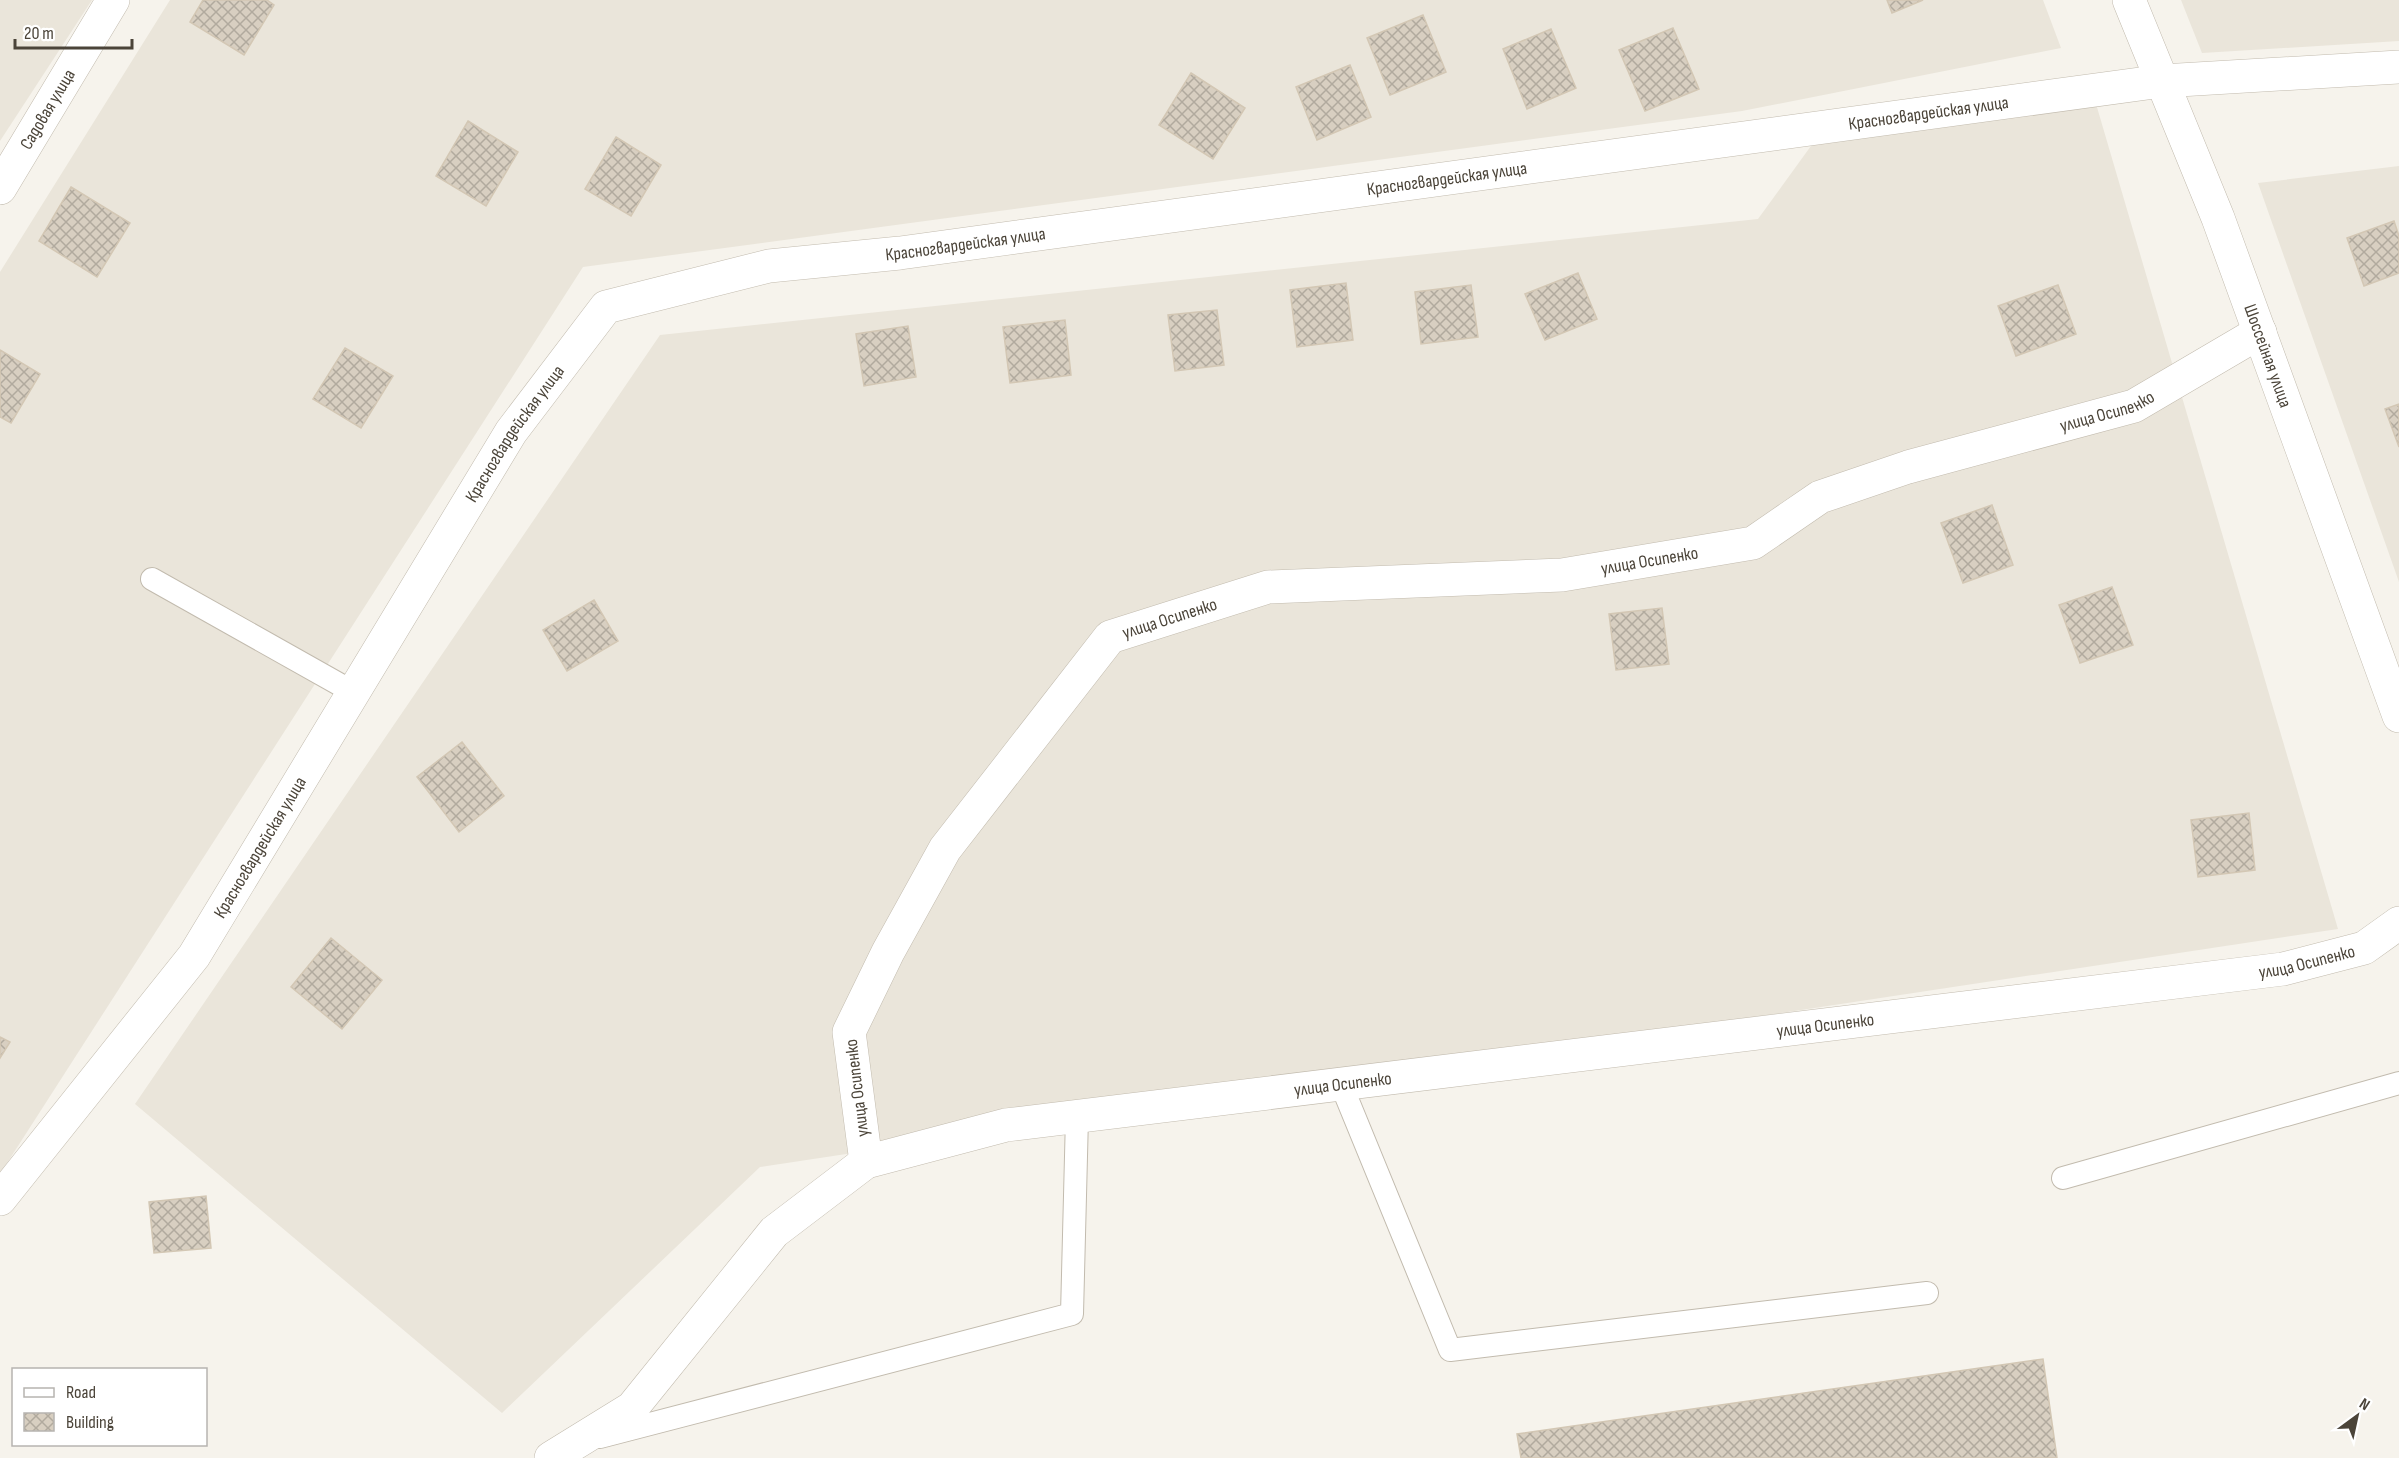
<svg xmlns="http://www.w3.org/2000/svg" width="2399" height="1458" font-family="'Sofia Sans Condensed',sans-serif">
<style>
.residential{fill:#eae5da}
.building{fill:url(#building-cross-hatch);stroke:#d3c7b4;stroke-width:1.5}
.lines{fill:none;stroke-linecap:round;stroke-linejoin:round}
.lane-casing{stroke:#c2bbae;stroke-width:24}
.street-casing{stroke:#c2bbae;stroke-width:34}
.lane{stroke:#fff;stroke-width:22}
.street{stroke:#fff;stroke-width:33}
.labels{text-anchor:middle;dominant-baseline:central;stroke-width:6;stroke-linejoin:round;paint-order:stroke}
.street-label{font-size:18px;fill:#4b4439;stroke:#fff}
</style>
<defs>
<pattern id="building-cross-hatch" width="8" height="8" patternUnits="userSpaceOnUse" patternTransform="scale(1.5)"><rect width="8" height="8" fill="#d8cfc1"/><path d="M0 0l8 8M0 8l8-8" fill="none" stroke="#b1aa9e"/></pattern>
</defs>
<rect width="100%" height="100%" fill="#f6f3ec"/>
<path class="residential" d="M0,0h92l-92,141z
M170,0h1873l18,48 -319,63 -1159,156 -583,907v-902z
M2181,0h218v41l-197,12z
M2094,97l244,832 -1578,238 -258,246 -367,-309 525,-769 1098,-116 71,-98z
M2399,166v416l-141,-399z"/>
<path class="building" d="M203,0h64l7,5 -30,50 -54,-33z
M1887,0h36l-31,13z
M1423,15l23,57 -56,23 -23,-57z
M1673,28l26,61 -54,22 -26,-61z
M1551,29l25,59 -49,21 -24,-60z
M1350,65l21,52 -54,23 -21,-53z
M1191,73l54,35 -32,51 -54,-34z
M468,121l50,31 -32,54 -50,-30z
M616,137l45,28 -30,51 -46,-27z
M71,187l59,36 -33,54 -58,-36z
M2394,221l5,15v37l-35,13 -17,-48z
M1578,273l19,46 -52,21 -20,-46z
M1346,283l7,57 -56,7 -7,-57z
M1471,285l7,52 -57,7 -6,-52z
M2058,285l18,49 -60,22 -18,-50z
M1217,310l7,55 -49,6 -7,-56z
M1065,320l6,55 -61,8 -7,-56z
M908,326l8,51 -52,9 -8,-52z
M345,348l48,28 -32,52 -48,-29z
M0,350l40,24 -29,49 -11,-6z
M2399,404v43l-14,-38z
M1992,505l21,60 -50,18 -22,-60z
M2112,587l21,58 -53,18 -21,-58z
M594,600l24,41 -51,30 -24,-41z
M1662,608l7,56 -53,6 -7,-56z
M462,742l42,54 -45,36 -42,-55z
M2249,813l6,57 -57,7 -7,-57z
M331,938l51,42 -40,49 -51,-42z
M0,1037l10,5 -10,16z
M206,1196l5,52 -57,5 -5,-51z
M2043,1359l14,99h-536l-4,-24z"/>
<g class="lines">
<defs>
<path id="lane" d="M152,579l201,113
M1341,1084l109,266 477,-57
M2063,1178l336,-95
M600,1437l472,-123 5,-197"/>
<g id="street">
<path id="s1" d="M2129,0l89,218 181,498"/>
<path id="s2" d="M0,188l113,-188"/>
<path id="s3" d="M866,1162l-17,-130 39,-80 57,-103 165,-212 158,-50 294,-12 191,-32 67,-46 88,-30 226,-61 126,-74"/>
<path id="s4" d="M0,1199l194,-243 317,-524 95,-125 163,-41 131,-13 1262,-172 237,-14"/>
<path id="s5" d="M551,1458l81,-50 142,-176 92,-70 140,-37 1277,-156 81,-21 35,-25"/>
</g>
</defs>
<use href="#lane" class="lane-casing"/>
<use href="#street" class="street-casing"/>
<use href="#lane" class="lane"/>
<use href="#street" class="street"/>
</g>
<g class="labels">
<g class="street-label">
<text stroke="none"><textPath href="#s2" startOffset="92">Садовая улица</textPath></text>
<text stroke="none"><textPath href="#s4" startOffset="2418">Красногвардейская улица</textPath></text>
<text stroke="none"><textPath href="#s4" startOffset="1932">Красногвардейская улица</textPath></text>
<text stroke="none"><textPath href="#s4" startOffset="1446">Красногвардейская улица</textPath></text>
<text stroke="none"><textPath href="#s1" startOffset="382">Шоссейная улица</textPath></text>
<text stroke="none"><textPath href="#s3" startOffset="1641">улица Осипенко</textPath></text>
<text stroke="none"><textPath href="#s4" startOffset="924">Красногвардейская улица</textPath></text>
<text stroke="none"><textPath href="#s3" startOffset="1155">улица Осипенко</textPath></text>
<text stroke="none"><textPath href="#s3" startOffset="669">улица Осипенко</textPath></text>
<text stroke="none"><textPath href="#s4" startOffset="438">Красногвардейская улица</textPath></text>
<text stroke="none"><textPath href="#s5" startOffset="1893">улица Осипенко</textPath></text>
<text stroke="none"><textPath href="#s5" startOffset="1407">улица Осипенко</textPath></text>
<text stroke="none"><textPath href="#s5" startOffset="921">улица Осипенко</textPath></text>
<text transform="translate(857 1088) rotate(-97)">улица Осипенко</text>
</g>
</g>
<rect x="12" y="1368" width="195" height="78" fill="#ffffff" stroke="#b7b4b0" stroke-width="1.5"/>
<rect x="24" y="1388" width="30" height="9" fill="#ffffff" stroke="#b7b4b0" stroke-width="1.5"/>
<text x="66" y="1398" font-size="18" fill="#4b4439">Road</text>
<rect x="24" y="1413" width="30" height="18" fill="url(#building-cross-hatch)" stroke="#b7b4b0" stroke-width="1.5"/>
<text x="66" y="1428" font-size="18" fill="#4b4439">Building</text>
<g transform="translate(2357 1416) rotate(33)" stroke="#ffffff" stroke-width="4.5" paint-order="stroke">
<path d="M0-4.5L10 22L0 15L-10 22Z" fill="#4b4439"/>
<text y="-9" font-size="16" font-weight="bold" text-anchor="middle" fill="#4b4439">N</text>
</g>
<path d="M15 39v9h117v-9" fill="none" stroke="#4b4439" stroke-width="3"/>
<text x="24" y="39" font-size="18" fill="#4b4439" stroke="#ffffff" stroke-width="4.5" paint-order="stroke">20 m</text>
</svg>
